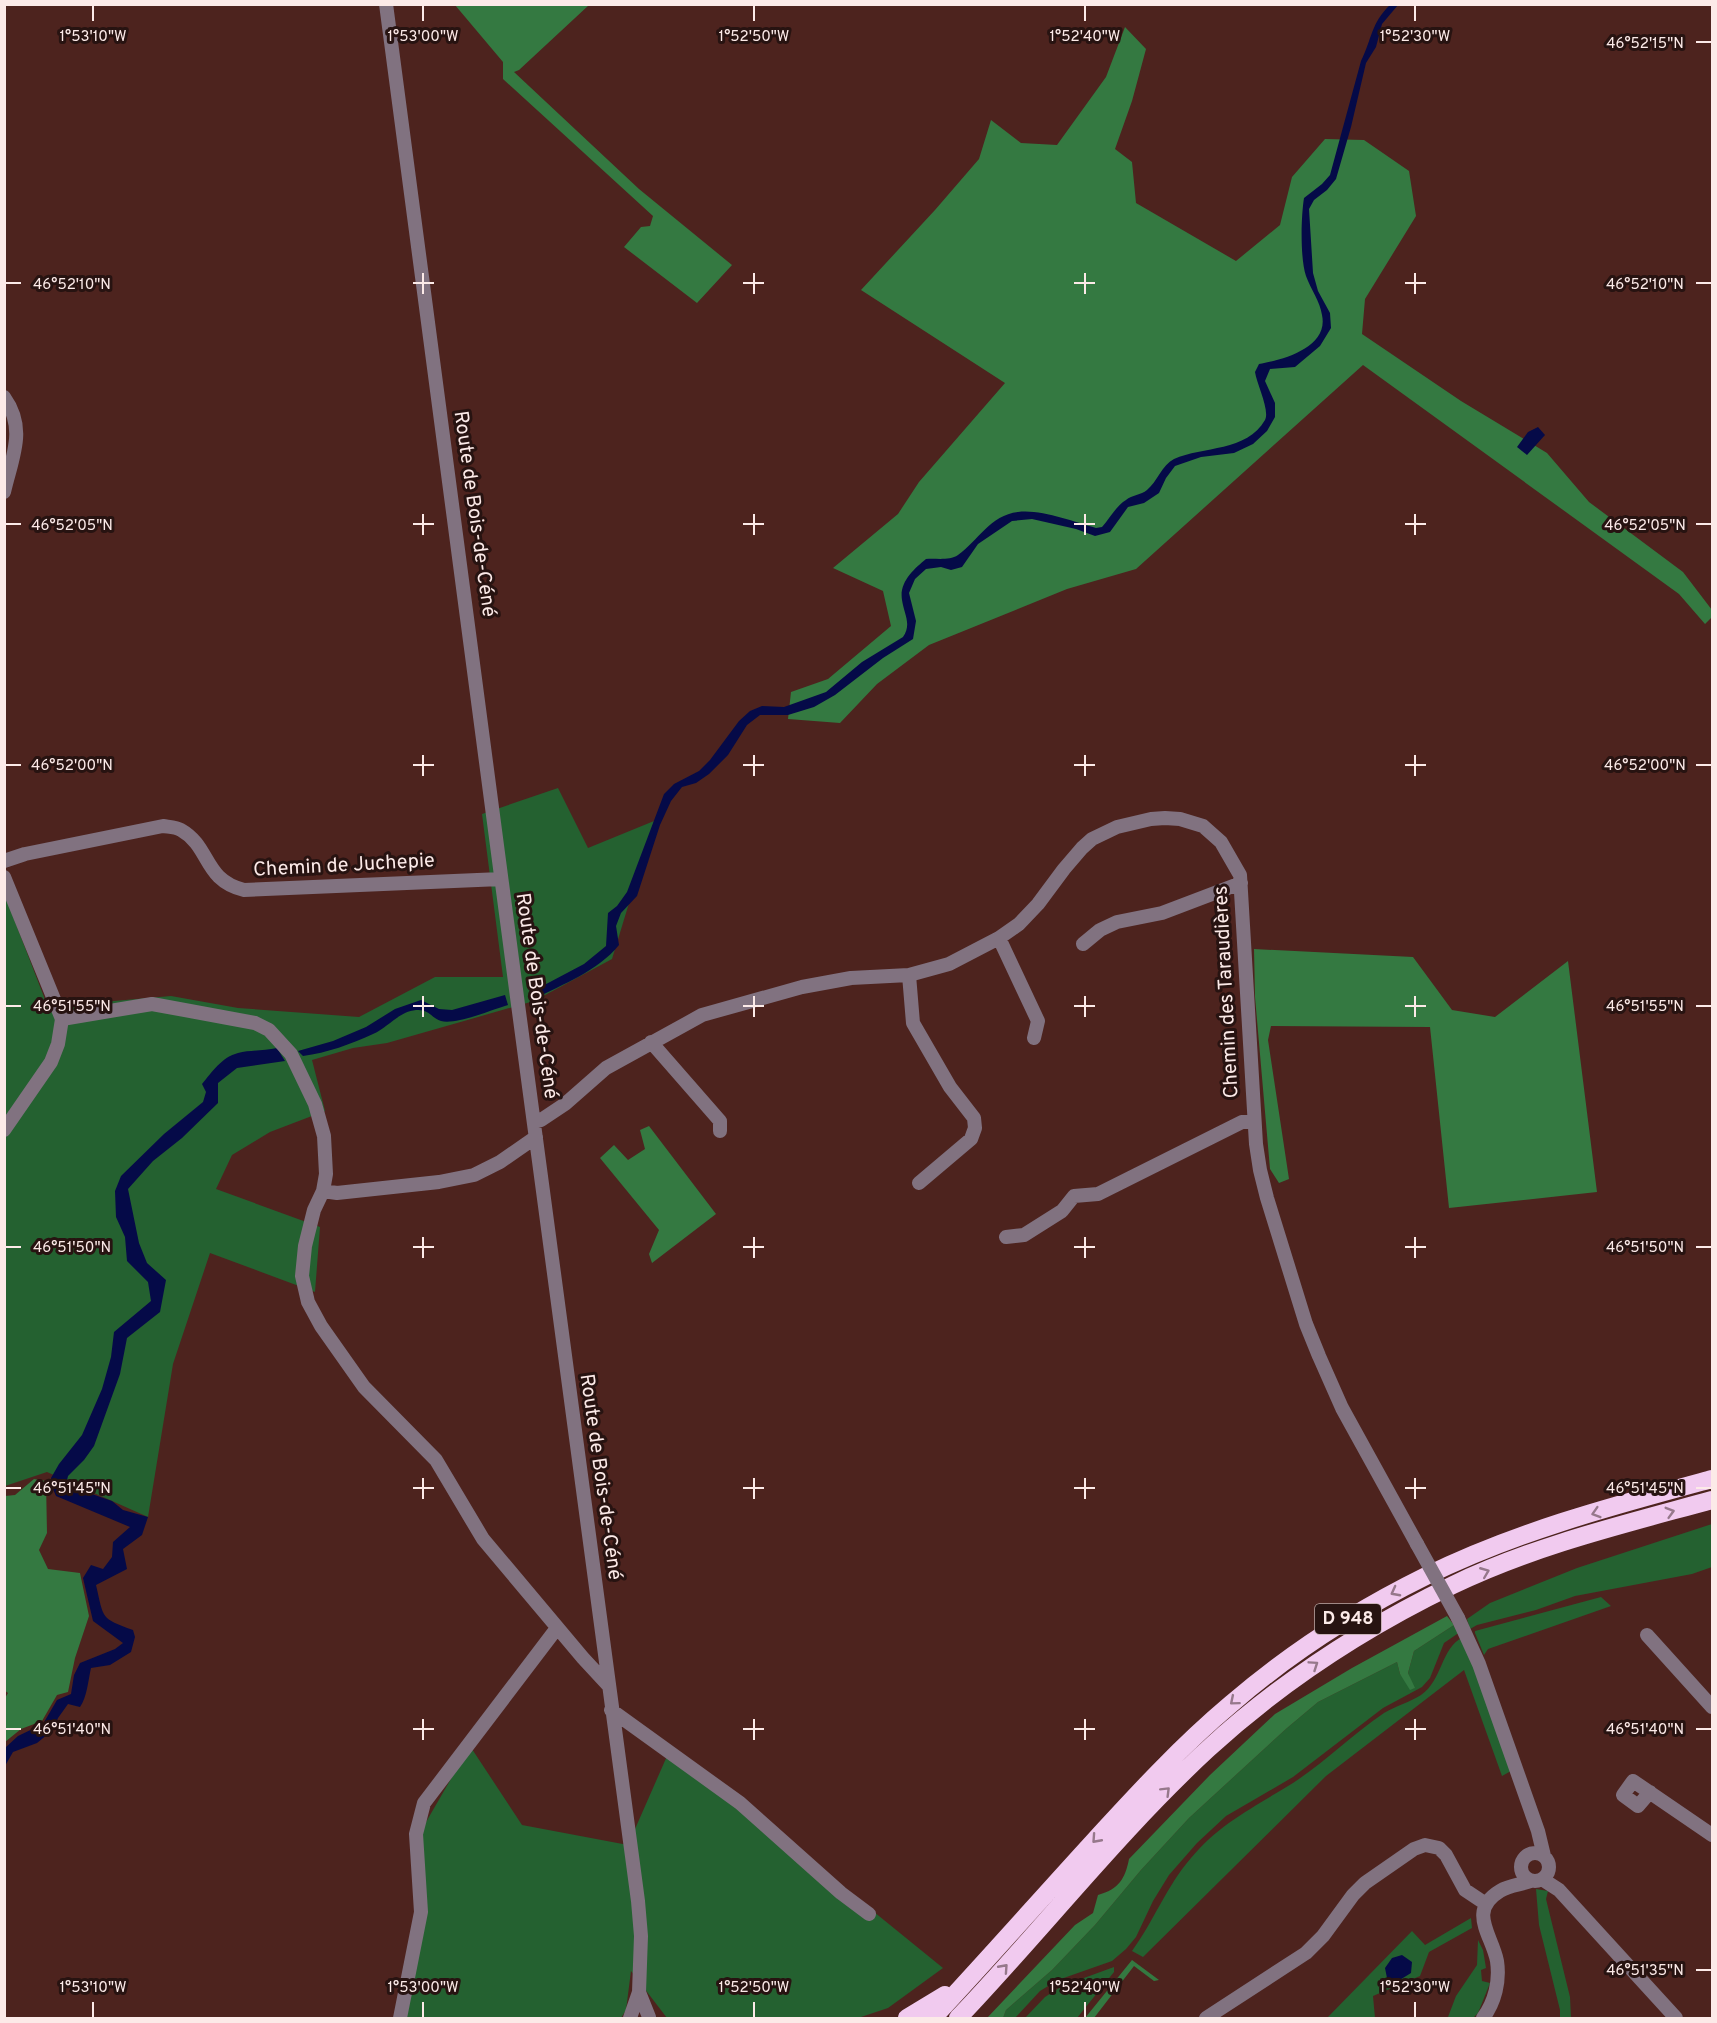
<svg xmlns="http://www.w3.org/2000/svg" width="1717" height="2023" font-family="Overpass,sans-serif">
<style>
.green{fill:#246130}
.forest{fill:#347941}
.water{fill:#050a48}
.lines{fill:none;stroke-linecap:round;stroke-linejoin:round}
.minor{stroke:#817280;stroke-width:14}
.highway{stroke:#f1caef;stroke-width:18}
.minor-bridge{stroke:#817280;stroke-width:14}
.oneway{stroke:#96788b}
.ticks{fill:none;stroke:#fceae8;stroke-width:2}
.labels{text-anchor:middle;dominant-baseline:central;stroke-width:6;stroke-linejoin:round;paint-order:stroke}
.shield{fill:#271311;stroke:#bcaaa8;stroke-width:1.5}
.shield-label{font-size:18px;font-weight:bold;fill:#fceae8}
.street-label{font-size:20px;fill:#fceae8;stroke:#271311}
.ticks-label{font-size:15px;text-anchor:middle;fill:#fceae8;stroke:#271311;stroke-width:6;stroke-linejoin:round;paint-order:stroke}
</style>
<rect width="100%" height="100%" fill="#4d231e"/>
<path class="green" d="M558,788l30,60 66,-27 -42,138 -78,42 -147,42 -34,5 -41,12 13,51 -55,21 -38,23 -16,34 104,38 -5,65 -105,-39 -37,111 -25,153 -101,-45 -42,14 -1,-593 45,117 19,-5 103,-9 67,12 121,9 76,-40h68l-21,-163z
M1712,1524v43l-20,7 -117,22 -39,14 -59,15 -7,4 -3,-10 23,-16 87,-35z
M1601,1597l10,9 -123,43 -4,6 -9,-22v-2z
M1454,1625l6,7 -16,11 -14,35 -8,9 -39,21 -90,69 -67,39 -29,27 -28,32 -16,26 -17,36 -10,12 -14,12 -54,19 -18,11 -25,27h-12l3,-8 46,-40 43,-45 46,-55 48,-52 98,-90 31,-26 79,-40 3,12 14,15 -6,-16 6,-22z
M1463,1637l48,134 -9,5 -38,-106 -138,106 -183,181 -11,-6c22,-30 34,-64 59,-93 29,-35 65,-52 102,-75 32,-21 60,-49 91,-70 12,-7 26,-11 37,-18 22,-15 19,-46 42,-58z
M470,1746l52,79 106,20 43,-98 272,221 -55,40 -30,10h-191l-36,-47 -5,39 -5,8h-222l22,-77 1,-112z
M1536,1889l12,2 -2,8 24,98 1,21h-11v-8l-21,-85z
M1471,1918l1,10 -43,24 -9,24 -47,20 2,22h-48l85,-87 13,14z
M1478,1940l5,10 3,18 -5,2 1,11 8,2 -12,30 -5,5h-42l17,-1 8,-21 21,-31z
M1114,1967v5l-37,46h-52l20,-21 17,-11z"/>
<path class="forest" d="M455,5h134l-70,65 -5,2 125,117 93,76 -35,38 -73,-56 17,-20 9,-1 3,-10 -150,-137v-17z
M1125,27l21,22 -14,52 -17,48 17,13 4,41 100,58 44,-36 12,-48 33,-38 39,1 45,31 7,45 -51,83 -3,35 99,67 86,52 42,49 94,70 29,38v7l-7,7 -26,-30 -316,-229 -227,204 -69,20 -138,56 -52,39 -37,39 -52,-4 3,-27 37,-13 63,-53 -8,-35 -50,-23 65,-54 21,-32 86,-99 -144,-93 74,-80 44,-51 12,-39 30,23 36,2 49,-68z
M1254,949l159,8 39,53 43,7 73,-56 29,231 -148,16 -19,-181 -159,-1 -3,14 21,139 -10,4 -9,-14 -15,-172z
M649,1126l67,88 -64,49 -3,-9 10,-24 -59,-72 14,-13 14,15 17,-11 -5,-19z
M34,1479l12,2 1,52 -8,17 9,19 32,4 9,43 -14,42 -7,34 -11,3 -15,26 -21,8 -16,13v-44l3,-5 -4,-3 1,-194 10,-1z
M1447,1616l7,9 -40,26 -6,22 7,15 -5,2 -10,-16 -3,-12 -79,40 -31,26 -98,90 -48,52 -46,55 -43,45 -46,40 -3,8h-16l88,-93 18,-12 5,-18c21,-6 27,-16 31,-36l81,-84 65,-61 77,-46z
M1132,1960l27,20 -5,1 -20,-15 -40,52h-9z"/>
<path class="water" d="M1390,5h8l-16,19 -6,23 -10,16 -15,64 -15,52 -9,11 -13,10 -5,9 4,64 5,18 12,22 1,15 -11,18 -25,21 -25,2 -5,12 10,22v14l-8,14 -14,13 -19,9 -33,4 -26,9 -9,12 -7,15 -15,10 -16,4 -18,25 -15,4 -19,-7 -44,-10 -20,2 -34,23 -16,23 -11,3 -10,-3 -15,2 -11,10 -6,14 7,28 -3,18 -30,19 -48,37 -21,12 -26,8h-28l-13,10 -19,30 -19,19 -13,9 -14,4 -11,14 -11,24 -23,71 -16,17 -5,13 3,19c-21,26 -56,39 -85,54l-1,-8 51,-27 22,-18 2,-33 9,-7 10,-14 37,-98 10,-10 25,-13 11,-11 29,-39 11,-10 12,-5 22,1 42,-15 36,-30 41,-25c9,-13 1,-23 -1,-37 -3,-18 12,-31 24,-41 10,-1 23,2 32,-4 20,-14 32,-40 60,-43 23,-3 56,10 78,16l6,-1c8,-9 14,-21 24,-27 6,-5 15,-5 21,-10 10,-8 15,-25 27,-31 29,-13 73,-7 91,-39 5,-10 -8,-35 -10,-48l4,-8c24,-4 70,-17 63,-49 -2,-14 -11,-25 -16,-39 -6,-18 -5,-59 -2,-78l18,-14 8,-9 31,-114c11,-22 10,-38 29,-56z
M1538,427l7,8 -18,20 -10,-8 11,-15z
M505,995l3,10c-17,5 -52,20 -67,16 -10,-3 -11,-12 -25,-11 -18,2 -27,17 -43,24 -22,10 -46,19 -70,22l-5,-5 35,-10 33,-14 29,-18 26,-9 18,9 13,1z
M277,1048l8,13 -48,7 -19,15v20l-36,35 -29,23 -25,28 11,54 8,20 19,17 -6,32 -33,26 -7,36 -26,72 -10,14 -16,16 -2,9 46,16 11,9 25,7 -6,18 -19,14 4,20 -31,16c8,34 4,33 37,45l2,7 -4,15 -21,13 -19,3c-3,13 -4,29 -11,39l-12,-3 -10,14 -5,12 -16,13 -24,9 -8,14v-18l13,-12 25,-12 14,-24 14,-6 3,-19 6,-12 35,-14 8,-6 -30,-22 -10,-43 8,-13 12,4 9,-12 1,-15 17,-15 -74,-31 -4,-9 -1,-9 8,-14 23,-29 20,-46 9,-32 3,-25 37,-31 -3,-19 -21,-21 -2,-24 -9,-20 -1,-26 6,-15 43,-42 39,-32 3,-10 -4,-8c10,-12 20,-27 36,-31 12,-3 26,-2 39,-5z
M1402,1955l10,7 -1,11 -13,8 -11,-3 -2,-10 7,-10z"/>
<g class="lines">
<path class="minor" d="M386,4l131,993 121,904 3,35 -2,56 -9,26
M4,397c23,32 8,60 0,95
M4,861l21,-7 138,-28c6,1 13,1 18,4 30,17 22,50 63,60l257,-11
M4,877l58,142 -4,25 -7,18 -47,68
M999,938l39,83 -4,17
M1083,944l17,-14 17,-8 45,-9 79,-30
M909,975l4,48 37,64 24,31 1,10 -4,11 -52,44
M62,1019l90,-15 103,19 14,7 22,24 24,50 9,32 2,38 -3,17 -9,19 -9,36 -3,30 6,26 13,24 43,61 72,73 47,79 100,119 25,27
M651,1042l69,79v10
M534,1122l7,-2 24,-16 41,-36 96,-53 100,-28 49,-9 58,-3 40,-11 50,-26 20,-14 19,-20 26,-35 18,-21 10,-9 25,-12 34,-8 14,-1 15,1 23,7 18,16 19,33 16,269 4,26 7,28 39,126 13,32 23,52 75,136
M323,1191l14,2 102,-11 35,-7 26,-13 36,-25
M1006,1237l18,-2 38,-24 12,-15 24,-2 144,-72 12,-1
M1458,1618l21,46 59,167 6,25
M1647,1635l65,72
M611,1710l129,93 101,90 28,21
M1650,1792l-12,14 -15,-11 10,-14 79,54
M1521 1867a14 14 0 1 1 28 0a14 14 0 1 1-28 0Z
M1542,1879l17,11 117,128
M639,1992l10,25
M400,2018l21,-106 -5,-78 8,-31 133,-175
M1206,2018l100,-65 17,-17 30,-41 12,-12 49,-34 11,-4 14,3 7,7 19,35 21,14
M1483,2018c12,-16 17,-37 14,-57 -5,-26 -30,-50 3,-70 10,-6 20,-6 31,-10"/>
<path class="highway" d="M907,2018l38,-23
M933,2018c54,-58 107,-118 160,-176 44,-48 88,-96 138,-138 59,-51 126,-94 195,-128 91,-45 190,-71 286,-97
M958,2018c84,-88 160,-186 250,-269 73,-67 156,-121 245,-164 83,-40 172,-61 259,-85"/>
<path class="minor-bridge" d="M1417,1544l41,74"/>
</g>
<defs><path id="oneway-chevron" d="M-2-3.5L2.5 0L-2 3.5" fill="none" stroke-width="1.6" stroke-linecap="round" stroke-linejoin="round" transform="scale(1.5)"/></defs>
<g class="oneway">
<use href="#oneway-chevron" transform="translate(1670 1512) rotate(-16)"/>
<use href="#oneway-chevron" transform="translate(1596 1513) rotate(163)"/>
<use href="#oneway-chevron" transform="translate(1485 1572) rotate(-22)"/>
<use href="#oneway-chevron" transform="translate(1395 1592) rotate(152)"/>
<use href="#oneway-chevron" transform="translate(1314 1665) rotate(-34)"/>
<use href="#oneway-chevron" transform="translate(1234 1701) rotate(140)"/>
<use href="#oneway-chevron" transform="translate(1166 1791) rotate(-45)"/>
<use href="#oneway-chevron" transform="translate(1096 1839) rotate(132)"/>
<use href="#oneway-chevron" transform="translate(1004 1968) rotate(-48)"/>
</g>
<path class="ticks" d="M93,6v15M423,6v15M754,6v15M1085,6v15M1415,6v15M1696,42h15M423,273v21M754,273v21M1085,273v21M1415,273v21M6,283h15M413,283h21M743,283h21M1074,283h21M1405,283h21M1696,283h15M423,514v21M754,514v21M1085,514v21M1415,514v21M6,524h15M413,524h21M743,524h21M1074,524h21M1405,524h21M1696,524h15M423,755v21M754,755v21M1085,755v21M1415,755v21M6,765h15M413,765h21M743,765h21M1074,765h21M1405,765h21M1696,765h15M423,996v21M754,996v21M1085,996v21M1415,996v21M6,1006h15M413,1006h21M743,1006h21M1074,1006h21M1405,1006h21M1696,1006h15M423,1237v21M754,1237v21M1085,1237v21M1415,1237v21M6,1247h15M413,1247h21M743,1247h21M1074,1247h21M1405,1247h21M1696,1247h15M423,1478v21M754,1478v21M1085,1478v21M1415,1478v21M6,1488h15M413,1488h21M743,1488h21M1074,1488h21M1405,1488h21M1696,1488h15M423,1719v21M754,1719v21M1085,1719v21M1415,1719v21M6,1729h15M413,1729h21M743,1729h21M1074,1729h21M1405,1729h21M1696,1729h15M1696,1970h15M93,2002v15M423,2002v15M754,2002v15M1085,2002v15M1415,2002v15"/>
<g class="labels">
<rect class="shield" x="1315" y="1604" width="66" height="30" rx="4.5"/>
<g class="shield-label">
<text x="1348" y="1619">D 948</text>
</g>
<g class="street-label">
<text transform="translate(474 514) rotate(82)">Route de Bois-de-Céné</text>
<text transform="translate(344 866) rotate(-3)">Chemin de Juchepie</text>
<text transform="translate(1227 992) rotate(-93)">Chemin des Taraudières</text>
<text transform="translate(536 996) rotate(82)">Route de Bois-de-Céné</text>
<text transform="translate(600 1477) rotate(82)">Route de Bois-de-Céné</text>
</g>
</g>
<g class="ticks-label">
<text x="93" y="41">1°53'10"W</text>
<text x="423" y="41">1°53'00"W</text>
<text x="754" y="41">1°52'50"W</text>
<text x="1085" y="41">1°52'40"W</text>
<text x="1415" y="41">1°52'30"W</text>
<text x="1645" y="48">46°52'15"N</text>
<text x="72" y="289">46°52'10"N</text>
<text x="1645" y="289">46°52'10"N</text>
<text x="72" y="530">46°52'05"N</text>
<text x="1645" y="530">46°52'05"N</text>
<text x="72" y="770">46°52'00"N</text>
<text x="1645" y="770">46°52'00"N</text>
<text x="72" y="1011">46°51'55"N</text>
<text x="1645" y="1011">46°51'55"N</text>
<text x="72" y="1252">46°51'50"N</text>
<text x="1645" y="1252">46°51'50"N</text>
<text x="72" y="1493">46°51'45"N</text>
<text x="1645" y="1493">46°51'45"N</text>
<text x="72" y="1734">46°51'40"N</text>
<text x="1645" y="1734">46°51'40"N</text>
<text x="1645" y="1975">46°51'35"N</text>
<text x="93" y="1992">1°53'10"W</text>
<text x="423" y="1992">1°53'00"W</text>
<text x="754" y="1992">1°52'50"W</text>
<text x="1085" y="1992">1°52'40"W</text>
<text x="1415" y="1992">1°52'30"W</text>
</g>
<rect width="1717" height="2023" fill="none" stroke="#fceae8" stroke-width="12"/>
</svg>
